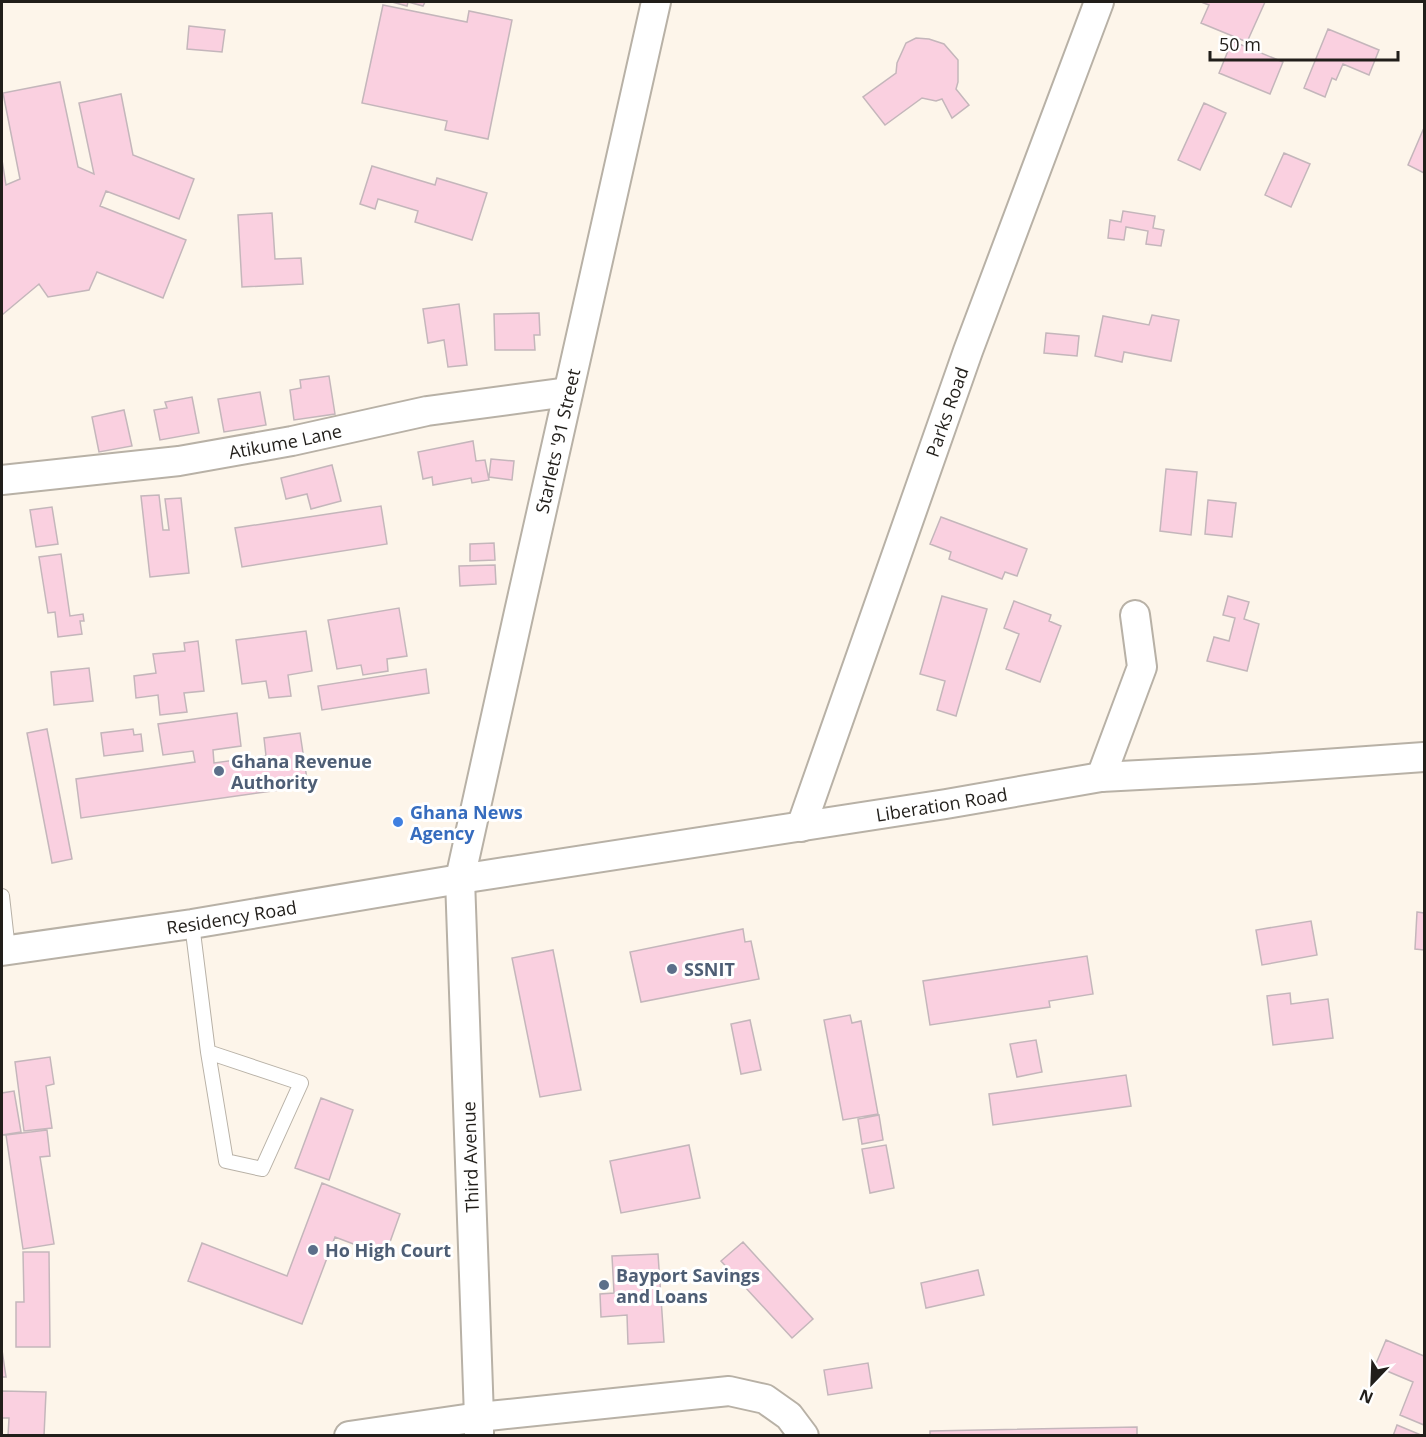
<svg xmlns="http://www.w3.org/2000/svg" width="1426" height="1437" font-family="'Open Sans',sans-serif">
<style>
.building{fill:#fad0e0;stroke:#c4b6bb;stroke-width:1.5}
.lines{fill:none;stroke-linecap:round;stroke-linejoin:round}
.service-casing{stroke:#b8b1a6;stroke-width:16}
.minor-casing{stroke:#b8b1a6;stroke-width:32}
.service{stroke:#fff;stroke-width:14}
.minor{stroke:#fff;stroke-width:28}
.service-dot{fill:#5c6f8a;stroke:#fff;stroke-width:2}
.shop-dot{fill:#3f7fe0;stroke:#fff;stroke-width:2}
.labels{text-anchor:middle;dominant-baseline:central;stroke-width:6;stroke-linejoin:round;paint-order:stroke}
.street-label{font-size:18px;fill:#211e1a;stroke:#fff}
.service-label{font-size:18px;font-weight:bold;fill:#4e5e75;stroke:#fff;text-anchor:start}
.shop-label{font-size:18px;font-weight:bold;fill:#366cbe;stroke:#fff;text-anchor:start}
</style>
<rect width="100%" height="100%" fill="#fdf5ea"/>
<path class="building" d="M392,2h33l-2,4 -15,-4 -1,4z
M1201,2h64l-18,40 -46,-19 8,-18z
M383,5l84,17 2,-11 43,9 -24,119 -43,-9 2,-9 -85,-18z
M189,26l36,4 -3,22 -35,-3z
M1328,29l51,21 -10,25 -26,-11 -7,16 -4,-2 -7,19 -21,-9z
M916,38l13,1 15,5 14,16v22l-2,7 13,16 -17,13 -10,-19 -6,2 -14,-3 -37,27 -22,-28 33,-24 1,-10 9,-20z
M1232,41l51,21 -13,32 -51,-21z
M60,82l18,85 16,7 -15,-71 42,-9 12,61 61,24 -15,40 -73,-28 -6,15 86,34 -23,58 -66,-26 -8,18 -41,7 -9,-13 -37,31v-155l4,25 14,-6 -17,-86z
M1204,103l22,10 -26,57 -22,-10z
M1423,130l1,1v42l-16,-8z
M1284,153l26,11 -19,43 -26,-12z
M372,166l63,19 2,-7 50,15 -15,47 -57,-18 3,-11 -40,-12 -3,10 -15,-5z
M1123,211l32,5 -2,12 11,2 -3,16 -15,-2 2,-13 -22,-4 -2,13 -16,-2 2,-18 11,2z
M272,213l3,46 26,-1 2,26 -61,3 -4,-72z
M459,304l8,61 -19,2 -4,-27 -16,3 -5,-34z
M539,313l1,22h-6l1,15h-40l-1,-36z
M1152,315l27,5 -8,41 -47,-9 -2,10 -27,-6 8,-40 46,9z
M1046,333l33,3 -2,20 -33,-3z
M329,376l6,38 -41,6 -4,-30 11,-2 -1,-8z
M260,392l6,33 -42,7 -6,-33z
M192,397l7,36 -39,7 -6,-30 13,-2 -2,-6z
M124,410l8,36 -33,6 -7,-35z
M473,441l3,20 9,-1 4,20 -17,3 -1,-5 -38,7 -1,-8 -9,2 -5,-27z
M491,459l23,2 -2,19 -23,-3z
M332,465l9,36 -30,8 -4,-15 -21,5 -5,-21z
M1166,469l31,3 -6,63 -31,-4z
M159,495l4,35h6l-4,-31 16,-1 8,75 -39,4 -9,-81z
M1208,500l28,3 -4,34 -27,-3z
M381,506l6,38 -145,23 -7,-39z
M52,507l6,37 -22,3 -6,-37z
M941,517l86,32 -10,27 -12,-4 -3,7 -53,-20 2,-7 -21,-8z
M494,543l1,17 -25,1v-17z
M61,554l9,62 13,-2 1,7h-4l2,13 -24,3 -3,-25 -7,1 -9,-56z
M495,565l1,19 -36,2 -1,-20z
M942,596l45,13 -31,107 -19,-6 8,-29 -25,-7z
M1228,596l21,6 -5,17 15,5 -12,47 -40,-10 7,-24 15,4 6,-23 -12,-3z
M1014,601l37,14 -2,6 12,5 -21,56 -34,-13 13,-35 -15,-6z
M399,608l8,48 -20,3 1,12 -25,4 -2,-10 -24,4 -9,-49z
M306,631l6,40 -24,4 3,21 -22,2 -3,-17 -24,3 -6,-44z
M198,641l6,50 -20,2 3,19 -27,3 -2,-20 -22,3 -2,-22 22,-3 -3,-19 32,-3 -1,-8z
M89,668l4,33 -39,4 -3,-33z
M426,669l3,24 -107,17 -4,-24z
M237,713l4,33 -28,4 1,13 52,-7 -2,-18 36,-5 8,53 -227,32 -5,-39 119,-17 -2,-11 -30,4 -5,-31z
M47,729l25,130 -20,4 -25,-130z
M133,729l1,6 7,-1 2,17 -39,5 -3,-23z
M1417,912l7,1v37l-9,-1z
M1311,921l6,34 -55,10 -6,-35z
M743,929l2,13 6,-1 8,38 -118,23 -11,-50z
M553,950l28,140 -41,7 -28,-139z
M1087,956l6,38 -44,7 1,6 -120,18 -7,-44z
M1290,993l1,11 37,-5 5,39 -60,7 -6,-49z
M850,1015l2,8 9,-2 17,93 -35,6 -19,-100z
M750,1020l11,50 -20,4 -10,-50z
M1036,1040l6,32 -25,5 -7,-33z
M50,1057l4,27 -8,2 6,42 -28,3 -9,-69z
M1126,1075l5,31 -138,19 -4,-31z
M14,1091l7,41 -19,3v-42z
M321,1098l32,12 -24,70 -34,-12z
M879,1115l4,25 -21,4 -4,-25z
M47,1130l3,26 -10,1 14,87 -31,5 -17,-114z
M689,1145l11,53 -79,15 -11,-52z
M886,1145l8,43 -24,5 -8,-44z
M322,1183l78,31 -15,42 -50,-19 -33,87 -114,-43 14,-38 85,33z
M743,1242l70,77 -21,19 -71,-77z
M23,1252h26l1,95h-34v-45h8z
M658,1254l6,88 -36,2 -1,-29 -26,2 -1,-23 14,-1 -2,-37z
M978,1270l6,25 -58,13 -5,-25z
M1386,1340l38,16v69l-24,-10 13,-33 -38,-16z
M2,1350l4,27h-4z
M868,1363l4,25 -44,7 -4,-25z
M2,1391l44,1 -2,44h-36l1,-18h-7z
M1397,1425l24,10v1h-28z
M1137,1427v9h-207v-5z"/>
<g class="lines">
<defs>
<path id="service" d="M2,896l6,54
M192,924l16,128 18,109 36,8 39,-86 -93,-31"/>
<g id="minor">
<path id="s1" d="M2,480l177,-19 113,-20 135,-30 141,-19"/>
<path d="M1101,777l41,-110 -7,-52"/>
<path id="s2" d="M801,827l167,-476 131,-349"/>
<path id="s3" d="M2,951l190,-27 268,-45 486,-75 155,-27 153,-8 170,-12"/>
<path d="M349,1436l130,-19 250,-26 36,8 24,17 15,20"/>
<path id="s4" d="M479,1436v-19l-19,-538 59,-267 137,-610"/>
</g>
</defs>
<use href="#service" class="service-casing"/>
<use href="#minor" class="minor-casing"/>
<use href="#service" class="service"/>
<use href="#minor" class="minor"/>
</g>
<g class="service-dot">
<circle cx="219" cy="771" r="6"/>
<circle cx="672" cy="969" r="6"/>
<circle cx="313" cy="1250" r="6"/>
<circle cx="604" cy="1285" r="6"/>
</g>
<circle class="shop-dot" cx="398" cy="822" r="6"/>
<g class="labels">
<g class="street-label">
<text stroke="none"><textPath href="#s2" startOffset="440">Parks Road</textPath></text>
<text stroke="none"><textPath href="#s4" startOffset="1006">Starlets '91 Street</textPath></text>
<text stroke="none"><textPath href="#s1" startOffset="286">Atikume Lane</textPath></text>
<text stroke="none"><textPath href="#s3" startOffset="951">Liberation Road</textPath></text>
<text stroke="none"><textPath href="#s3" startOffset="232">Residency Road</textPath></text>
<text transform="translate(470 1157) rotate(-92)">Third Avenue</text>
</g>
<g class="service-label">
<text x="231" y="761">Ghana Revenue<tspan x="231" dy="21">Authority</tspan></text>
<text x="684" y="969">SSNIT</text>
<text x="325" y="1250">Ho High Court</text>
<text x="616" y="1275">Bayport Savings<tspan x="616" dy="21">and Loans</tspan></text>
</g>
<g class="shop-label">
<text x="410" y="812">Ghana News<tspan x="410" dy="21">Agency</tspan></text>
</g>
</g>
<rect width="1426" height="1437" fill="none" stroke="#211e1a" stroke-width="6"/>
<g transform="translate(1372 1383) rotate(203)" stroke="#ffffff" stroke-width="4.5" paint-order="stroke">
<path d="M0-4.5L10 22L0 15L-10 22Z" fill="#211e1a"/>
<text y="-9" font-size="16" font-weight="bold" text-anchor="middle" fill="#211e1a">N</text>
</g>
<path d="M1210 51v9h188v-9" fill="none" stroke="#211e1a" stroke-width="3"/>
<text x="1219" y="51" font-size="18" fill="#211e1a" stroke="#ffffff" stroke-width="4.5" paint-order="stroke">50 m</text>
</svg>
